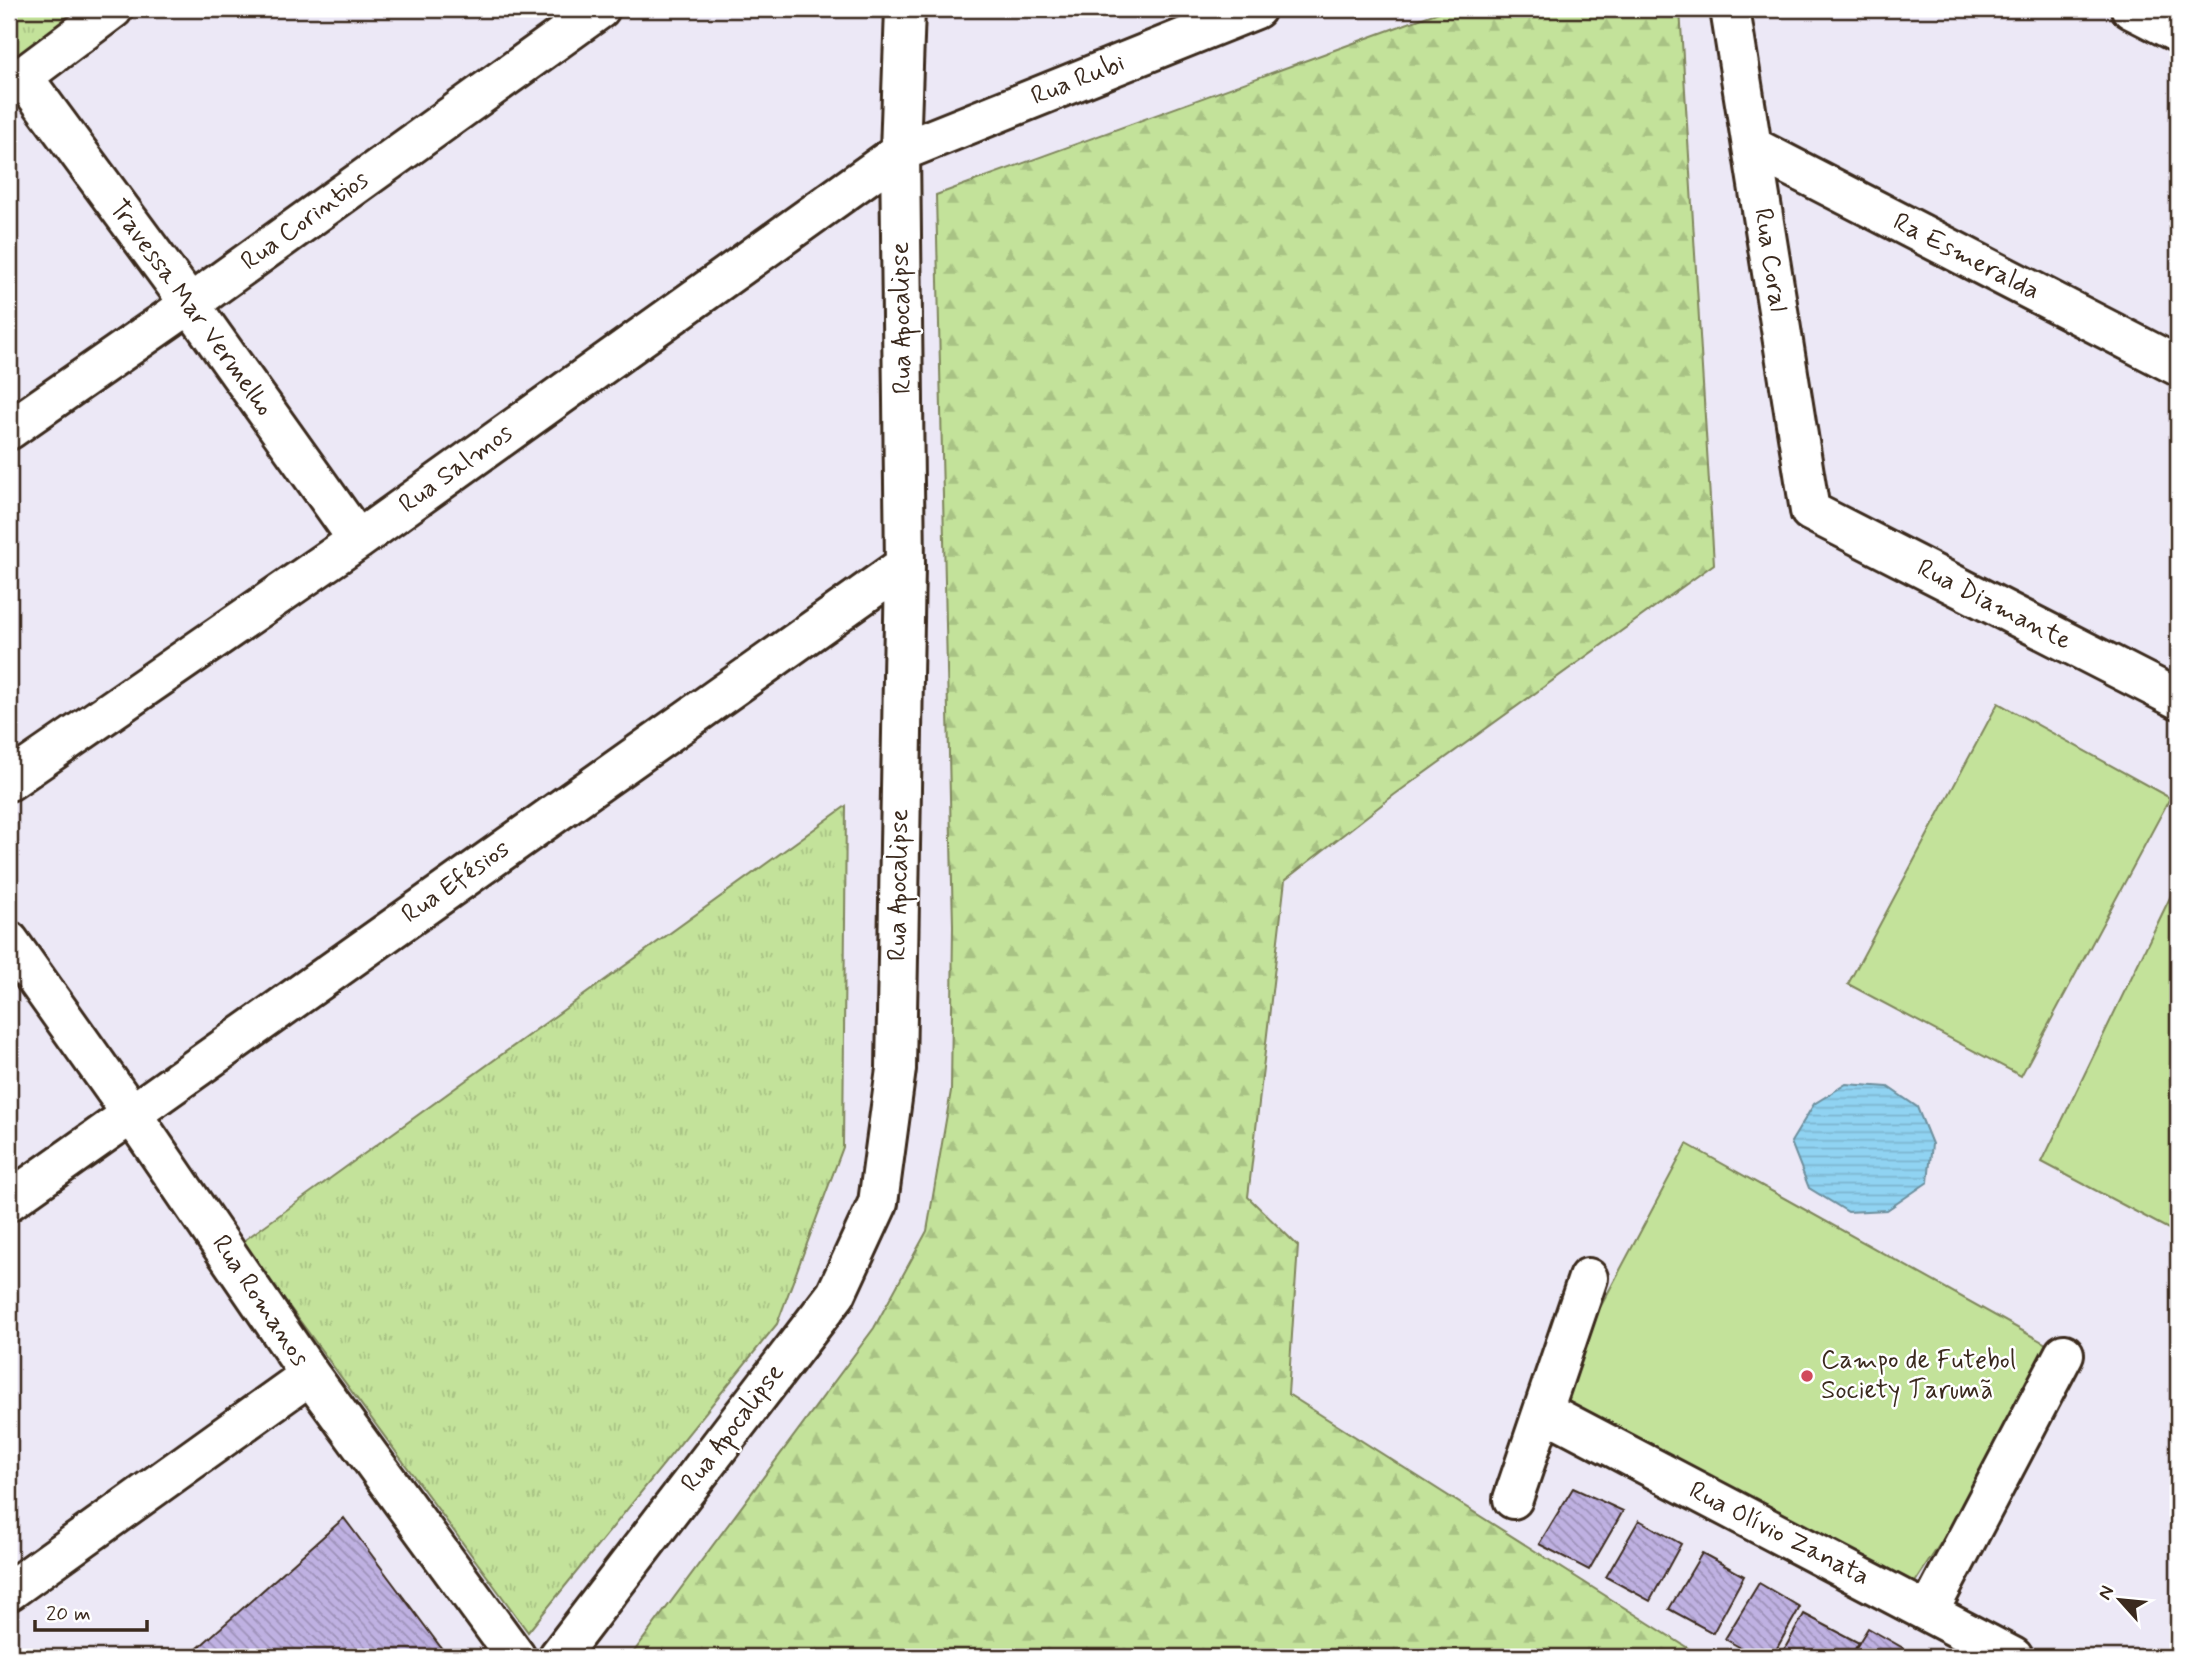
<svg xmlns="http://www.w3.org/2000/svg" width="2187" height="1666" font-family="Mynerve,sans-serif">
<style>
.grass{fill:url(#grass-tufts);stroke:#7f865c;stroke-width:2}
.forest{fill:url(#forest-firs);stroke:#7f865c;stroke-width:2}
.park{fill:#c3e29a;stroke:#7f865c;stroke-width:2}
.water{fill:url(#water-rules);stroke:#6e8f9d;stroke-width:2}
.building{fill:url(#building-back-hatch);stroke:#3b2a1e;stroke-width:2}
.lines{fill:none;stroke-linecap:round;stroke-linejoin:round}
.minor-casing{stroke:#3b2a1e;stroke-width:44}
.minor{stroke:#fff;stroke-width:38}
.poi-dot{fill:#d1495b;stroke:#fff;stroke-width:2.5}
.labels{text-anchor:middle;dominant-baseline:central;stroke-width:5;stroke-linejoin:round;paint-order:stroke}
.street-label{font-size:26px;fill:#3b2a1e;stroke:#fff}
.poi-label{font-size:26px;fill:#3b2a1e;stroke:#fff;text-anchor:start}
</style>
<defs>
<pattern id="grass-tufts" width="24" height="20" patternUnits="userSpaceOnUse" patternTransform="scale(1.75)"><rect width="24" height="20" fill="#c3e29a"/><path d="M3 7l-1-3M5 7V3M7 7l1-3M15 17l-1-3M17 17v-4M19 17l1-3" fill="none" stroke="#a8c284"/></pattern>
<pattern id="forest-firs" width="22" height="20" patternUnits="userSpaceOnUse" patternTransform="scale(1.75)"><rect width="22" height="20" fill="#c3e29a"/><path d="M5 1l3.5 6h-7zM16 11l3.5 6h-7z" fill="#a8c284"/></pattern>
<pattern id="water-rules" width="6" height="5" patternUnits="userSpaceOnUse" patternTransform="scale(1.75)"><rect width="6" height="5" fill="#90d3f2"/><path d="M0 2.5h6" fill="none" stroke="#7db5cf"/></pattern>
<pattern id="building-back-hatch" width="6" height="6" patternUnits="userSpaceOnUse" patternTransform="scale(1.75)"><rect width="6" height="6" fill="#bfb1e2"/><path d="M-1 5l2 2M0 0l6 6M5-1l2 2" fill="none" stroke="#9c90b7"/></pattern>
</defs>
<rect width="100%" height="100%" fill="#ece8f6"/>
<filter id="ink" filterUnits="userSpaceOnUse"><feTurbulence type="fractalNoise" baseFrequency=".0143" numOctaves="2"/><feDisplacementMap in="SourceGraphic" scale="14" xChannelSelector="R" yChannelSelector="G"/><feConvolveMatrix kernelMatrix="1 2 1 2 8 2 1 2 1" color-interpolation-filters="sRGB"/></filter>
<g filter="url(#ink)">
<path class="grass" d="M9,9h88l-88,63z
M846,806l-3,341 -66,177 -249,308 -286,-390z"/>
<path class="forest" d="M1447,9h233l34,555 -320,231 -109,85 -37,317 50,49 -10,148 414,263h-1072l244,-329 53,-97 24,-140 2,-165 -17,-731z"/>
<path class="park" d="M1998,703l172,95 -149,278 -173,-92z
M2178,881v353l-136,-72z
M1687,1144l377,210 -156,239 -356,-195z"/>
<path class="water" d="M1846,1084l42,3 29,20 15,37 -4,38 -41,28 -39,2 -39,-24 -18,-46 23,-38z"/>
<path class="building" d="M1573,1488l50,23 -34,59 -50,-26z
M344,1518l104,139h-260z
M1639,1520l42,24 -31,57 -44,-24z
M1702,1553l42,23 -31,57 -44,-24z
M1759,1583l41,24 -28,50h-15l-32,-18z
M1804,1614l55,29 -9,14h-70z
M1868,1628l51,29h-69z"/>
<g class="lines">
<defs>
<path id="minor" d="M1730,9l80,502 368,188
M2131,9l47,24
M23,77l167,227 168,236
M9,87l104,-78
M1753,147l425,219
M9,430l181,-126 410,-295
M9,781l349,-241 542,-388 356,-143
M9,941l122,172 179,262 206,282
M9,1201l896,-636
M1544,1411l469,246
M1513,1499l75,-221
M9,1591l301,-216
M1929,1611l135,-257
M558,1657l278,-363 42,-91 18,-134 9,-504 -5,-413 5,-143"/>
</defs>
<use href="#minor" class="minor-casing"/>
<use href="#minor" class="minor"/>
</g>
</g>
<circle class="poi-dot" cx="1807" cy="1376" r="7"/>
<g class="labels">
<g class="street-label">
<text transform="translate(1078 80) rotate(-22)">Rua Rubi</text>
<text transform="translate(305 221) rotate(-36)">Rua Corintios</text>
<text transform="translate(1966 257) rotate(27)">Ra Esmeralda</text>
<text transform="translate(1770 260) rotate(81)">Rua Coral</text>
<text transform="translate(191 308) rotate(54)">Travessa Mar Vermelho</text>
<text transform="translate(902 318) rotate(-91)">Rua Apocalipse</text>
<text transform="translate(456 469) rotate(-36)">Rua Salmos</text>
<text transform="translate(1994 605) rotate(27)">Rua Diamante</text>
<text transform="translate(456 882) rotate(-35)">Rua Efésios</text>
<text transform="translate(899 885) rotate(-89)">Rua Apocalipse</text>
<text transform="translate(260 1301) rotate(56)">Rua Romanos</text>
<text transform="translate(733 1428) rotate(-53)">Rua Apocalipse</text>
<text transform="translate(1779 1534) rotate(27)">Rua Olívio Zanata</text>
</g>
<g class="poi-label">
<text x="1821" y="1361">Campo de Futebol<tspan x="1821" dy="30">Society Tarumã</tspan></text>
</g>
</g>
<rect width="2187" height="1666" fill="none" stroke="#fff" stroke-width="35"/>
<rect x="18" y="18" width="2152" height="1631" fill="none" stroke="#3b2a1e" stroke-width="2.5" filter="url(#ink)"/>
<g transform="translate(2120 1600) rotate(297)" stroke="#ffffff" stroke-width="5" paint-order="stroke">
<path d="M0-5L12 26L0 18L-12 26Z" fill="#3b2a1e"/>
<text y="-10" font-size="19" font-weight="bold" text-anchor="middle" fill="#3b2a1e">N</text>
</g>
<path d="M35 1620v10h112v-10" fill="none" stroke="#3b2a1e" stroke-width="3.5"/>
<text x="46" y="1620" font-size="21" fill="#3b2a1e" stroke="#ffffff" stroke-width="5" paint-order="stroke">20 m</text>
</svg>
